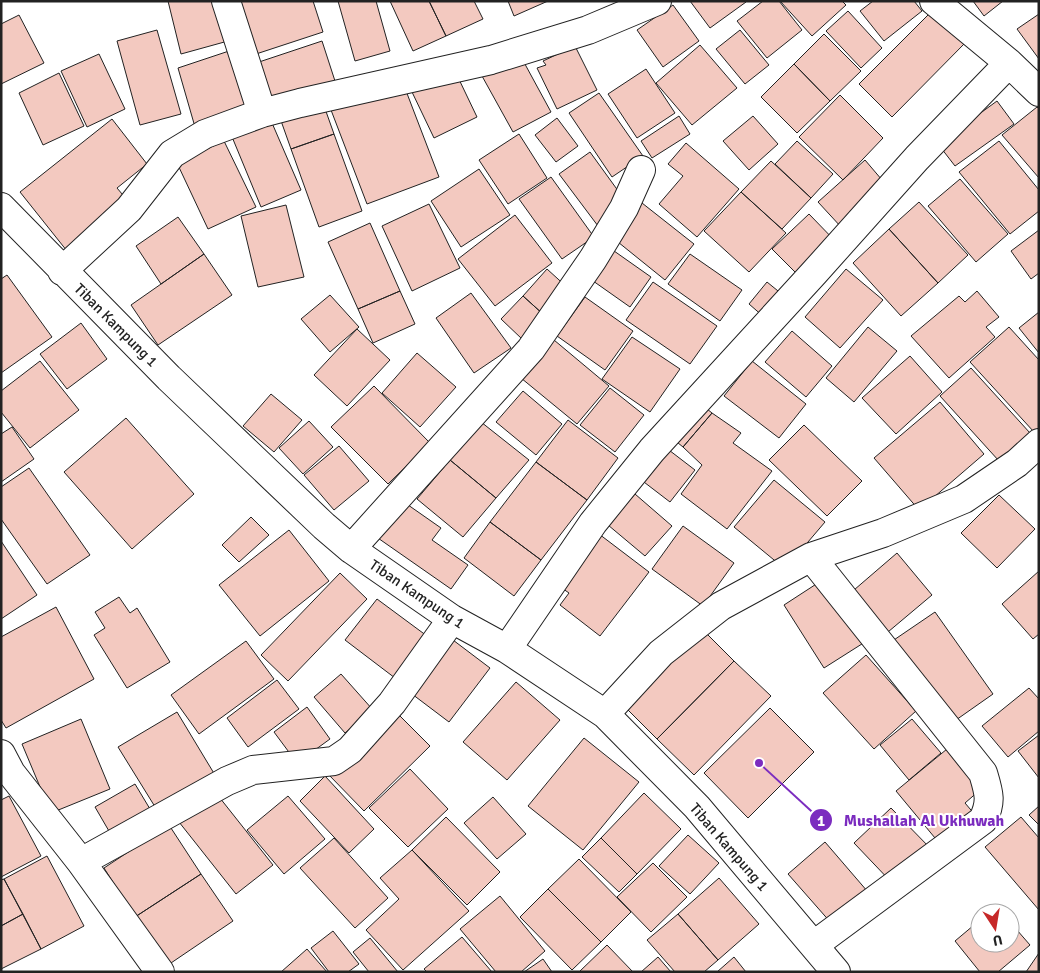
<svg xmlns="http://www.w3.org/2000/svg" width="1040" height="973" font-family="Signika,sans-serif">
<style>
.building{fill:#f3c9c0;stroke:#222}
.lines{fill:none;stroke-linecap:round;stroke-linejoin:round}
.minor-casing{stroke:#222;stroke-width:30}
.minor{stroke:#fff;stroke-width:28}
.labels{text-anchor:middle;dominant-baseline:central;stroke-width:4;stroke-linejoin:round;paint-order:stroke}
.street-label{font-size:15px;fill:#222;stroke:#fff}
.leader{fill:none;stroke:#7b2cbf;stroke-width:2}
.callout-dot{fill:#7b2cbf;stroke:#fff;stroke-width:2}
.mark-label{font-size:15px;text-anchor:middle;font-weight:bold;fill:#fff}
.callout-label{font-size:16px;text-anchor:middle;font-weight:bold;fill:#7b2cbf;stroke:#fff;stroke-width:4;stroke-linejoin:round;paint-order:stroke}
</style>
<rect width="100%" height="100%" fill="#fff"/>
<path class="building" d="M168,1h49l11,40 -47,13z
M236,1h77l10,31 -73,24z
M338,1h38l14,50 -35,10z
M390,1h39l17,35 -33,15z
M429,1h45l9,18 -37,17z
M508,1h40l-34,15z
M690,1h55l1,1 -36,26z
M763,1h16l23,29 -35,28 -30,-37z
M780,1h62l4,4 -34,31z
M873,1h41l8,10 -38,30 -24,-30z
M973,1h30l-19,15z
M673,5l26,36 -36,26 -26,-37z
M933,10l33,32 -74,75 -33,-33z
M848,11l34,37 -21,20 -35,-37z
M1039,14v45l-22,-30z
M19,15l25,48 -43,21v-60z
M157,30l24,84 -41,11 -23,-84z
M740,30l29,35 -24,19 -29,-35z
M824,34l37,37 -31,30 -36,-37z
M322,41l13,40 -63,21 -13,-40z
M700,45l37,43 -45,37 -36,-42z
M575,46l22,44 -40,19 -20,-41 9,-3 -3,-4z
M229,51l19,60 -53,16 -17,-59z
M99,54l26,55 -38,18 -26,-56z
M520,55l31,57 -38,20 -31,-56z
M794,64l36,37 -33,32 -36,-36z
M646,69l29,44 -38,25 -29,-44z
M455,71l22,46 -43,21 -22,-46z
M59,73l25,53 -41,19 -24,-52z
M403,83l36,94 -72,27 -36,-94z
M599,93l44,63 -31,21 -43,-64z
M840,95l43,43 -40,42 -44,-43z
M997,101l17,23 -59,42 -17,-22z
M323,103l11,31 -43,15 -11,-31z
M1037,107l2,2v69l-37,-43z
M269,116l32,74 -40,17 -31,-75z
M679,116l11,18 -38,24 -11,-17z
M753,116l25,28 -29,26 -26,-29z
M557,118l21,28 -22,16 -21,-27z
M112,119l35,45 -30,24 11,13 -61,50 -47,-59z
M334,134l28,77 -43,16 -28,-78z
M519,134l28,44 -39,26 -29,-44z
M224,141l32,66 -48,22 -31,-66z
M797,141l36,33 -22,24 -36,-34z
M999,141l40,49v21l-29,23 -51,-62z
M686,143l53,46 -42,48 -38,-33 24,-28 -15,-12z
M590,152l34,47 -26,27 -39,-52z
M865,160l23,27 -46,41 -24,-26z
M771,161l40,37 -29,31 -41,-37z
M479,169l31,46 -49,32 -30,-46z
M551,177l43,60 -32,22 -43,-60z
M960,179l48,55 -32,28 -48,-56z
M741,192l45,41 -37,39 -45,-41z
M919,202l49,53 -30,28 -49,-54z
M642,203l52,41 -29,36 -52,-42z
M429,204l31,64 -48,23 -30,-65z
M286,205l18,72 -46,10 -17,-71z
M809,214l30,31 -36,35 -31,-31z
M515,215l37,48 -57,43 -37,-47z
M178,217l26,37 -43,30 -25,-38z
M370,223l30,68 -42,18 -30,-67z
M889,229l49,54 -37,33 -48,-53z
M1039,230v43l-8,6 -20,-28z
M607,246l44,31 -21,30 -44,-31z
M204,254l28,41 -74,50 -27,-40z
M690,254l52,36 -22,31 -52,-37z
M547,269l22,20 -25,26 -21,-19z
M846,269l37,31 -43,48 -35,-31z
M7,275l45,62 -51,36v-94z
M653,282l64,44 -27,38 -64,-44z
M767,282l16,13 -19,22 -15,-13z
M400,291l15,33 -42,19 -15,-34z
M977,291l22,26 -13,10 9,10 -46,41 -38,-42 48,-40 6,6z
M471,293l40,55 -37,25 -38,-55z
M330,295l29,32 -29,25 -29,-33z
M523,296l21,19 -22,24 -21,-20z
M585,297l48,34 -28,39 -48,-34z
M1039,312v41l-20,-25z
M81,323l26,36 -40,30 -27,-35z
M868,327l29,24 -43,51 -28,-24z
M1009,327l30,33v67l-5,5 -64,-70z
M357,329l33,31 -43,46 -33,-31z
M792,331l40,35 -26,31 -41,-35z
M632,337l48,32 -30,43 -48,-33z
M554,340l55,46 -32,38 -56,-46z
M417,353l39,34 -36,40 -38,-34z
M910,356l32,36 -46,42 -34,-36z
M40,361l39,49 -49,38 -29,-36v-21z
M752,361l54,43 -27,34 -55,-42z
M971,368l59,65 -31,28 -59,-65z
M374,386l56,57 -42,41 -57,-57z
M610,388l34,27 -29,37 -35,-27z
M523,391l39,33 -26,31 -40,-33z
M271,394l31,26 -28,32 -31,-26z
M940,402l44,52 -65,56 -45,-52z
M701,404l11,9 -29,34 -11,-9z
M712,413l29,20 -8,10 39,28 -45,58 -46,-35 21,-29 -19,-18z
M126,418l68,76 -62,55 -68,-77z
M568,420l50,38 -31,42 -51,-38z
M309,421l24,26 -30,27 -24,-26z
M481,422l48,38 -33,38 -46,-38z
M804,425l58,56 -35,35 -58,-56z
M12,427l22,32 -33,23v-48z
M339,446l30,35 -35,29 -30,-35z
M665,447l30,23 -25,32 -30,-23z
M450,460l46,38 -33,39 -46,-38z
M536,462l51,38 -46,60 -51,-38z
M29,468l61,87 -43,29 -46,-65v-32z
M774,480l51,42 -40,47 -51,-42z
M635,494l37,32 -27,30 -37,-31z
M999,495l36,34 -38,39 -36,-35z
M401,500l40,28 -9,12 36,25 -17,24 -76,-53z
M251,517l18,18 -30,27 -17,-17z
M490,522l51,38 -27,36 -50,-38z
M683,526l51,37 -31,43 -51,-37z
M289,530l40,51 -69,55 -41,-51z
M599,534l50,38 -49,64 -40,-31 9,-12 -10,-7z
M1,541l36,54 -36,24z
M897,553l35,42 -50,42 -35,-41z
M1039,571v63l-6,5 -31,-35z
M340,573l27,26 -79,82 -27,-26z
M824,579l41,63 -41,26 -40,-63z
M119,597l11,16 7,-5 33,54 -43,26 -33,-53 11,-7 -10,-16z
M377,599l50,37 -32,42 -50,-38z
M56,607l38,72 -88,49 -5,-8v-83z
M935,612l58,82 -47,33 -58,-83z
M699,626l35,35 -77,78 -35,-35z
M449,637l41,31 -41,54 -41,-31z
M246,641l28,38 -75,55 -28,-39z
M866,655l50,56 -42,38 -51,-56z
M734,661l37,35 -77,79 -37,-36z
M341,674l32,36 -28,23 -31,-36z
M277,680l22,29 -51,38 -21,-29z
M516,682l44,38 -53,60 -44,-38z
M1029,688l10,11v32l-31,26 -26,-31z
M307,707l23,32 -33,24 -23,-31z
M770,708l44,44 -66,66 -44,-45z
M394,710l36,36 -66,65 -36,-37z
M177,712l38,63 -58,35 -39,-63z
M81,719l29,70 -59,24 -29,-69z
M912,719l29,34 -32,27 -29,-35z
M1039,735v43l-21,-27z
M584,738l55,44 -56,68 -55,-44z
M947,749l33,41 -15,13 11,13 -36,28 -44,-53z
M410,769l38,40 -40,38 -39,-39z
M325,776l49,53 -25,24 -49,-52z
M135,784l18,30 -40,24 -18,-31z
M216,793l57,72 -37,29 -57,-72z
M644,793l37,36 -44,45 -36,-36z
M9,796l32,60 -40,21v-77z
M288,796l37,43 -41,35 -37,-44z
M493,797l33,37 -29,25 -33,-36z
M1039,806v19l-10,-10z
M891,808l41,42 -38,35 -40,-42z
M446,817l54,55 -33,33 -55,-55z
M1021,817l18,21v72l-54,-63z
M169,825l32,49 -66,43 -31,-49z
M688,835l31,28 -29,31 -31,-28z
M334,838l54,60 -33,30 -55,-60z
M601,838l36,36 -18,18 -37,-35z
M825,842l43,50 -36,32 -44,-50z
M412,850l57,61 -66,59 -37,-40 33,-31 -19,-21z
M47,856l37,70 -43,23 -37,-70z
M579,859l52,53 -30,30 -53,-53z
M653,863l34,34 -36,35 -34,-35z
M201,874l32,47 -65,44 -33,-48z
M719,878l40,46 -41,36 -40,-46z
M4,879l19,35 -22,12v-46z
M548,889l53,53 -29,28 -52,-53z
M500,896l45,55 -24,21h-25l-36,-43z
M23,914l18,35 -40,20v-43z
M678,914l40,46 -14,12h-29l-28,-32z
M980,920v23h30v-21l20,23 -32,27h-18l-25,-31z
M333,931l26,33 -11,8h-19l-18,-24z
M462,937l30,35h-65l-3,-3z
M370,938l28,34h-29l-16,-20z
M607,945l26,27h-54z
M307,949l20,23h-46z
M1039,953v19h-13z
M658,957l13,15h-30z
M734,957l12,15h-29z
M543,959l9,13h-28z"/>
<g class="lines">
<defs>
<path id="minor" d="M226,1l36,112
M934,1l75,62 30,29
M1,207l168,171 155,148 27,23 101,70 55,30 98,65 92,93 139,165
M62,271l67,-62 43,-55 33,-20 57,-21 38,-10 191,-43 97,-30 69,-29
M351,549l180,-200 62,-90 31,-51 17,-38
M811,557l172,216c6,20 9,28 0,47l-169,125
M507,649l86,-126 59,-73 162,-177 103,-115 92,-95
M605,714l56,-61 60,-47 90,-49 72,-24 81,-34 53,-36 22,-20
M1,754l10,19 70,89 79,110
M81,862l146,-81 26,-11 81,-9 16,-11 42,-47 60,-84"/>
</defs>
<use href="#minor" class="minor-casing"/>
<use href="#minor" class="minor"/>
</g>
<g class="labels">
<g class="street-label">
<text transform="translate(116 325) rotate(45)">Tiban Kampung 1</text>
<text transform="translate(417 594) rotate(34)">Tiban Kampung 1</text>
<text transform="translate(729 847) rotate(49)">Tiban Kampung 1</text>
</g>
</g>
<path class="leader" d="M759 763L821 820"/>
<g class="callout-dot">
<circle cx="759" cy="763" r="5"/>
<circle cx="821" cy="820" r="12"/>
</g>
<g class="mark-label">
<text x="821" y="826">1</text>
</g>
<g class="callout-label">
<text x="924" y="826">Mushallah Al Ukhuwah</text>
</g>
<rect width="1040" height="973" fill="none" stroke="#222222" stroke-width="5"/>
<g transform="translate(995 928) rotate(168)"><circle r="24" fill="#ffffff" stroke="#a7a7a7"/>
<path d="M0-4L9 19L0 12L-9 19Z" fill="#c62828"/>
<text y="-8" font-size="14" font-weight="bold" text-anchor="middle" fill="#222222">U</text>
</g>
</svg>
